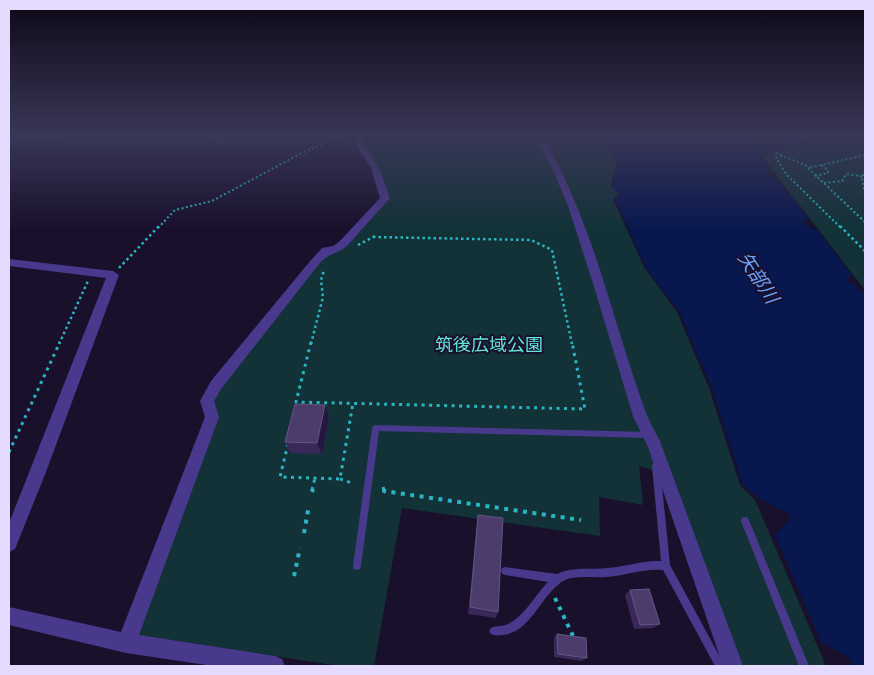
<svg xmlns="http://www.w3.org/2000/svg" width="874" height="675" font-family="Commissioner,'Noto Sans JP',sans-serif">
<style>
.green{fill:#123237}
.water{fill:#08174d}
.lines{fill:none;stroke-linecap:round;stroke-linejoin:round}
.path-far3{stroke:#2ab5c4;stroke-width:2;stroke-dasharray:2 2.5;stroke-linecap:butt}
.path-far2{stroke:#2ab5c4;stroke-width:2.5;stroke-dasharray:2.5 3;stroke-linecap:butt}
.path-far1{stroke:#2ab5c4;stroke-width:3;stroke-dasharray:3 4.5;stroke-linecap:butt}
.path{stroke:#2ab5c4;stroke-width:4;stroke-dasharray:4 5.5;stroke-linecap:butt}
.service{fill:#49398d;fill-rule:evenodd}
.minor{fill:#49398d;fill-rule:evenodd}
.tertiary{fill:#49398d;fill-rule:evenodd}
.wall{fill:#3a285a}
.shaded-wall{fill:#251740}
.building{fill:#4c3c6c;stroke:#645583}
.labels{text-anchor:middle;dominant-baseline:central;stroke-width:4;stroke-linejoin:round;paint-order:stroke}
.park-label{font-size:18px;fill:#5fe7da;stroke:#19102c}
.water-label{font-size:19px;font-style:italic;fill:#69a2ff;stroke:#19102c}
</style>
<rect width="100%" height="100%" fill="#19102c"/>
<path class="green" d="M361,135h235l22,27 -2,1 -5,24 8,7 -6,5 31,68 33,45 32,76 31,97 15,15 71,166h-86l-68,-190 -33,-10 4,39 -44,-8 1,39 -198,-28 -28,158h-34l-205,-31 78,-238 112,-143 60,-53 -25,-59z
M827,138h26l11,3 1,-2v151l-102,-132 1,-4 32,-6 1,-3 18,-3z"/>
<path class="water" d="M598,135h143l27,4 25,-4h72l-2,5 -30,-3 -18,5 -21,2 -1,3 -30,7 -2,3 9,13 -3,2 -1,3 10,4 12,15h3l18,26h-5l-1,4 14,6 35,45 -5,5c3,5 12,6 18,14v372h-13l-1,-7 -30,-17 -46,-107 17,-19 -33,-18 -16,-13 -31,-96 -33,-78 -33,-43 -31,-69 5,-5 -8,-6 6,-24 2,-1 -11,-16z"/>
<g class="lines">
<path class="path-far3" d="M776,153l34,14
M865,155l-57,13 57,54
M782,156l-6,2 10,16 55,54
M865,170l-3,8 3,16
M815,176l13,-3v-3l-7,-5
M824,183l18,-2 4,-7 19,3
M158,228l17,-18 37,-9 88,-47 42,-19"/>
<path class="path-far2" d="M840,226l25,25
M373,237l158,3 21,10 20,94
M358,245l19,-10
M119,268l40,-42
M59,344l29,-63
M311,344l12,-47 -2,-17 3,-10"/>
<path class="path-far1" d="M311,342l-15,60 289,7 -13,-67
M288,444l-8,33 60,2 13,-76
M9,452l51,-110
M340,479l12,4
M383,487l1,3
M312,490l3,-12"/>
<path class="path" d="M384,489v2l197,29
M312,492l1,-3
M304,533l5,-28
M294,576l6,-28
M555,598l18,38"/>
<path class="service" d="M376,425l272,7 3,1 1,2 -1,2 -3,1 -269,-7 -18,135 -1,3 -3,1 -3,-1 -1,-3 19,-138 1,-2z
M656,462l3,1 1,3 10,99 55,101h-10l-52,-96c-19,-2 -38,6 -57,7 -11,1 -23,-1 -35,1 -5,1 -9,3 -13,7 -19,15 -29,48 -56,50 -4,0 -7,1 -11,-1l-2,-3 2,-3c6,-3 13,-1 19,-5 15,-8 26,-29 38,-41l-43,-7 -3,-1 -1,-3 1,-3 3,-1 52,7c16,-8 33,-4 50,-6 18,-1 36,-8 54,-7l-9,-95 1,-3z
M745,517l3,1 61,148h-10l-58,-145 1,-3z"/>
<path class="minor" d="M17,135l50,3 4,2 -4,2 -45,-4 -13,8v-6z
M212,135h8l4,8 -1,2h-6z
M355,135h8l1,10 15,23 11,30 -43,48c-13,10 -16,5 -28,18l-98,125 -7,12 5,16 -80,218 136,21 7,3 3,7h-72l-87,-13 -117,-28v-18l112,25 84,-215 -5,-16 11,-20 100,-121 11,-12 11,-2 6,-4 41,-44 -9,-30 -15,-23z
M9,259l104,12 6,4 -73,197 -31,77 -6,3v-29l97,-245 -97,-12z
M654,437l5,2 2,5 82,222h-20l-76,-222 2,-5z"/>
<path class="tertiary" d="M534,135h8c51,86 70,185 104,278 4,11 11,21 15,31l-2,5 -5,2 -5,-2 -16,-33 -41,-136 -24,-74 -15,-36z"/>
</g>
<path class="wall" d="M325,405l4,11 -7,38 -32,-1 -5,-11z
M478,515l20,97 -2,6 -28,-4 9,-90z
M630,590l30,34 -7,4 -19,1 -9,-34z
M557,634l30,24 -5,3 -28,-4v-19z"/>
<path class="shaded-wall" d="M325,405l4,11 -7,38 -5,-11z"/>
<path class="building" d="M295,404l30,1 -8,38 -32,-1z
M478,515l25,3 -5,94 -28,-5z
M649,589l11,35 -20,1 -10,-35z
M557,634l29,4 1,20 -29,-4z"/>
<linearGradient id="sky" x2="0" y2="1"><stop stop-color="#0e0918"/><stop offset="0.59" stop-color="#383756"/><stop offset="1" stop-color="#383756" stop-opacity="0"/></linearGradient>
<rect width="874" height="230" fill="url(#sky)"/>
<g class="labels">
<g class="park-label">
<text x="489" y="344">筑後広域公園</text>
</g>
<g class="water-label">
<text transform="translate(759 277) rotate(57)">矢部川</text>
</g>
</g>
<rect width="874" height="675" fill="none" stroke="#e5dbff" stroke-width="20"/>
</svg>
